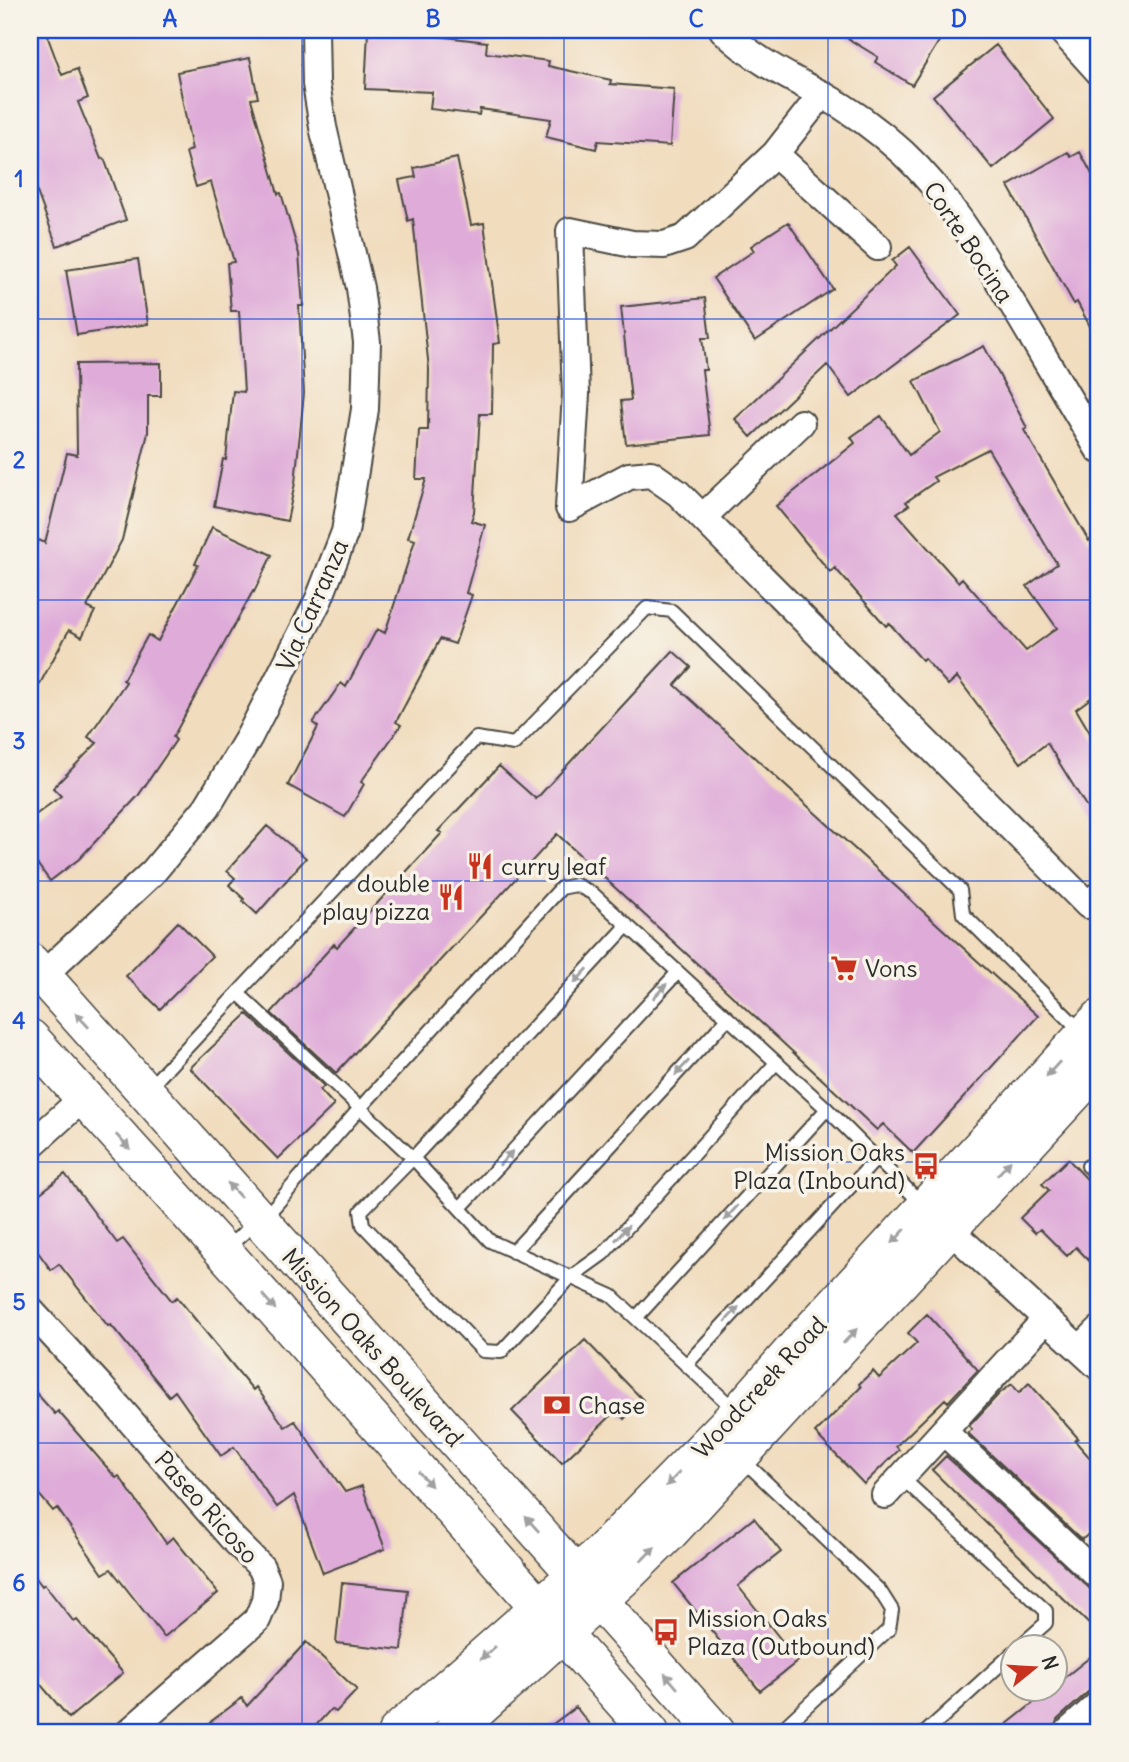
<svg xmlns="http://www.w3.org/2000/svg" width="1129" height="1762" font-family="Delius,sans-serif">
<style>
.building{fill:#dfacd9;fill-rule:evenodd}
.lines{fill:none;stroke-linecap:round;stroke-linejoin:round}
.service-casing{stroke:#494641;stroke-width:16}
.minor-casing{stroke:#494641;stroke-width:30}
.secondary-casing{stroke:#494641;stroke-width:40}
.service{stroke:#fff;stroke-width:12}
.minor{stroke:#fff;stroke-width:26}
.secondary{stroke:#fff;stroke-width:37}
.oneway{fill:#a0a0a0}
.grid{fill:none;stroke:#1d4ed8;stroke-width:2;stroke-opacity:0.55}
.labels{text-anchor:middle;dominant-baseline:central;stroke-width:7;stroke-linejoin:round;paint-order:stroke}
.street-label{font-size:24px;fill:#2b2b2b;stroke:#f7f3e8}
.poi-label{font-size:24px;fill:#2b2b2b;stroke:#f7f3e8;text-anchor:start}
.neatline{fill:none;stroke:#1d4ed8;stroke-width:2.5}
.grid-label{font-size:23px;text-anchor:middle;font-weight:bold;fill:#1d4ed8}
</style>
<rect width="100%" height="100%" fill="#f7f3e8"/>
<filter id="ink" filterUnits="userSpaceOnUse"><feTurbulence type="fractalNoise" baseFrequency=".0143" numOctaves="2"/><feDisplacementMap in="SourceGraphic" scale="14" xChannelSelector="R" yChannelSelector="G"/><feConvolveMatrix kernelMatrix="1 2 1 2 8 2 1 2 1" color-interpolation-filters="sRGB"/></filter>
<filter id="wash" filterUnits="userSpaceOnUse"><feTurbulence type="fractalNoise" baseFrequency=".00686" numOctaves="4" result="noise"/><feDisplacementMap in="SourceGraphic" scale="28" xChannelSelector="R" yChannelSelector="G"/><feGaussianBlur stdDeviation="1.57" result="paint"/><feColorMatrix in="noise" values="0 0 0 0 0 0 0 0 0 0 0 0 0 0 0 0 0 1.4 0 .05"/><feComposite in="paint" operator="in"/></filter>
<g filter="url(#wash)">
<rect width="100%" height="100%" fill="#f1dcbd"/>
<g id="blocks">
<path class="building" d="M30,30h15l17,45 15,-6 11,29 -10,4 23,57 3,-1 22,62 -69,26 -27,-73z
M834,30h112l-34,55 -37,-23 3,-5z
M368,32l52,2 67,8 -1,11 63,8 -1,5 63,14 -1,4 64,5 -4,57 -72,-5 -2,8 -50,-12 5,-18 -71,-10 -1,6 -49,-6 2,-17 -67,-3z
M996,45l58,74 -61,50 -60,-73z
M250,58l8,40 -7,1 27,95 3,-1 18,61 4,52h-4l5,87 -9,90 -8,38 -73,-15 9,-47 3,1 7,-69 11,1 -5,-81h-8l-4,-48 7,-1 -23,-80 -15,5 -10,-35 6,-2 -15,-78z
M1068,152l3,5 9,-5 19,35v156l-22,-41 -3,2 -66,-118z
M457,158l14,67 13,-2 16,120 -7,1 -1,70h-12l-6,98 -3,9 14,4 -19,68 6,2 -17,49 -15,-5 -44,83 5,3 -40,57 3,2 -19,33 -57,-32 30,-58 -5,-4 28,-40 5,4 31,-58 8,4 30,-93 -7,-2 18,-59h-10l3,-49h9l1,-61 -16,-150 -5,2 -9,-41 17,-3 -2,-9z
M788,222l45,67 -78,52 -42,-63 41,-27 -3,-5z
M910,247l50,68 -109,82 -24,-32 -76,72 -16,-18 161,-153 -4,-5z
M138,259l10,65 -71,11 -11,-65z
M705,298l5,40h-8l4,32h-4l8,65 -84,9 -5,-43 10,-1 -10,-93z
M984,346l43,82 -3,2 65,111 10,-8v159l-23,17 23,39v79l-52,-84 -26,20 -64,-86 -9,8 -24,-27 -2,2 -33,-37 -3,3 -51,-58 -5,4 -54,-66 79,-63 -4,-6 30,-21 28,39 31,-23 -26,-51zM988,449l69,115 -30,22 30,42 -31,23 -64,-73 -4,4 -61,-69 12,-8 -3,-3 30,-21 -3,-4z
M161,363v33h-13v37l-26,107 -35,67 8,4 -13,26 -13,-7 -39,72v-145l9,-17 6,3 22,-90 10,2 -1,-91z
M212,527l60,28 -18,37 -1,-1 -80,146 3,3 -38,56 -59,63 -29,22 -12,-16 -8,6v-52l31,-23 -8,-8 44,-45 -9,-6 38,-55 -3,-2 25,-45 10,6 40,-76 -3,-1z
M673,651l18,16 -16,18 363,331 -125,137 -30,-29 -6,6 -320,-296 -221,239 -65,-60 63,-69 3,3 105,-114 -4,-2 61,-65 37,33z
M267,826l39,32 -49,56 -14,-13 1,-2 -15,-14 6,-7 -8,-7z
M178,922l34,34 -52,53 -34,-33z
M247,1014l77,72 -4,4 14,15 -56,54 -88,-91z
M1068,1159l31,33v79l-23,-24 -9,9 -27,-27 -5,4 -15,-15 29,-28 -7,-6z
M65,1174l52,69 6,-4 49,62 5,-4 76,93 3,-3 29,40 10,-6 50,71 17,-6 23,63 -62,24 -29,-78 -17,12 -43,-60 -13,9 -46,-65 -6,5 -58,-71 -3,1 -49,-62 -8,6 -21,-29v-40z
M927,1314l51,56 -30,32 -3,-3 -49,47 3,4 -35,34 -49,-51 46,-46 -2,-3 14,-13 6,7 38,-35 -9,-10z
M585,1340l58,60 -19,19 -8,-8 -54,52 -50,-52z
M1029,1383l49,55 -3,3 24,27v56l-17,16 -114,-107 4,-4 -3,-3 31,-33 12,-9 7,9z
M30,1386l25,28 3,-3 58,67 3,-2 47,67 7,-6 45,56 -54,44 -53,-68 -8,5 -46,-66 -4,3 -23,-27z
M946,1456l153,141v37l-167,-164z
M754,1518l27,34 -43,34 60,75 -38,30 -87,-108z
M30,1570l12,16 2,-2 30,38 3,-2 46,53 -54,45 -39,-46z
M342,1583l66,7 -6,60 -66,-7z
M306,1642l51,48 -21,22 -5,-3 -21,23h-113l45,-34 5,8z
M1099,1650v39l-11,3 -31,28 -4,12h-56l54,-43h4v-4z
M576,1707l19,25h-53z"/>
</g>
</g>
<g filter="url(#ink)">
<use href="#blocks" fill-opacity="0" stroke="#494641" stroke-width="2"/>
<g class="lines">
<defs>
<path id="service" d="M627,926l-214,232 -52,53 2,14 120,126 18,1 70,-75 32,-23 173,-191
M239,994l174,164 77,83 122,55 123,114
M148,1089l328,-351 38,6 133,-136 25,3 288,279 3,24 118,117
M1088,1166l11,10
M460,1208l218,-236
M224,1250l50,-43 87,-100 200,-219 15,-3 16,8 235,216 96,96
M513,1252l215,-234
M636,1318l191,-209
M686,1365l190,-206
M742,1459l138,132 12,19 -3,19 -110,103
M901,1477l145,134v12l-26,23
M926,1732l88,-80"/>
<path id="minor" d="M723,30c28,28 64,46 98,64 30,16 57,36 82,59 46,43 77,97 109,150 29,49 58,98 87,147
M1061,30l38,42
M822,94l-47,60 -90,84 -21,7 -32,-1 -62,-13 6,163 -7,114 60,-32 22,-2 27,19 410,412 11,-10
M775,154l103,93
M703,517l98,-94
M42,976l111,-104 54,-65 42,-70 70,-138 26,-67 20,-123 2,-67 -7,-54 -37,-161 -7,-43 -1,-54
M30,1146l53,-48
M937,1218l162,149
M30,1310l71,77 131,151 29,29 6,14 -2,20 -8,19 -128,112
M1080,1349l19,-19
M944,1432l155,145
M885,1495l161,-176
M1068,1732l31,-28"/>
<path id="secondary" d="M30,962l686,770
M30,1038l193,213 427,481
M397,1732l203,-178 138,-141 66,-75 295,-319
M453,1732l169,-153 45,-44 432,-469"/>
</defs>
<use href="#service" class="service-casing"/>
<use href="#minor" class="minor-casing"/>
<use href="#secondary" class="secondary-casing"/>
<use href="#service" class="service"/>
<use href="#minor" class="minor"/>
<use href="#secondary" class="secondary"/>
</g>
<defs><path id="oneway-solid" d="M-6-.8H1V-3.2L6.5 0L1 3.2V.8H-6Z" transform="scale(1.75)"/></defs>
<g class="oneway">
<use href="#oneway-solid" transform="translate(581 976) rotate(133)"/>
<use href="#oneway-solid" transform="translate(660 991) rotate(-47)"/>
<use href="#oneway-solid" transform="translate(82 1020) rotate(-132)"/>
<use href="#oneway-solid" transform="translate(682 1068) rotate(133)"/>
<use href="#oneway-solid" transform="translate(1053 1069) rotate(132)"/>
<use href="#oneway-solid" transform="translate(123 1142) rotate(47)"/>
<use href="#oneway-solid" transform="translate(506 1158) rotate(-47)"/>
<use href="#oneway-solid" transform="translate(1004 1168) rotate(-47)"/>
<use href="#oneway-solid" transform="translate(234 1190) rotate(-132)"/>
<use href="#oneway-solid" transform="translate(731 1213) rotate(132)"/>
<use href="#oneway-solid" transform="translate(622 1233) rotate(-48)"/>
<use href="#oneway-solid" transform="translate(899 1236) rotate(133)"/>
<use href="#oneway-solid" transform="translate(269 1302) rotate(49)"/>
<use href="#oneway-solid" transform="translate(732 1314) rotate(-47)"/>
<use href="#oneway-solid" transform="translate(850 1336) rotate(-47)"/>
<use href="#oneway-solid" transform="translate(425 1479) rotate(48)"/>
<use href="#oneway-solid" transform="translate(673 1479) rotate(134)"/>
<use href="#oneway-solid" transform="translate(532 1524) rotate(-132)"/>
<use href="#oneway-solid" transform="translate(648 1554) rotate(-45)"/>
<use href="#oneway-solid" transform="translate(488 1653) rotate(139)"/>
<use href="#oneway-solid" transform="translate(671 1681) rotate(-131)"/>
</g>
</g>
<path class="grid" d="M302,30v1702M564,30v1702M828,30v1702M30,319h1069M30,600h1069M30,881h1069M30,1162h1069M30,1443h1069"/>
<defs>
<symbol id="restaurant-bare" viewBox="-9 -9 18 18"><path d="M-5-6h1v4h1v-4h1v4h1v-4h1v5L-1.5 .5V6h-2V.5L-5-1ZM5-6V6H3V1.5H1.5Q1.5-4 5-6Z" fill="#c8321e" stroke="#f7f3e8" stroke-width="2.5" paint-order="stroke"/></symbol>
<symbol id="supermarket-bare" viewBox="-9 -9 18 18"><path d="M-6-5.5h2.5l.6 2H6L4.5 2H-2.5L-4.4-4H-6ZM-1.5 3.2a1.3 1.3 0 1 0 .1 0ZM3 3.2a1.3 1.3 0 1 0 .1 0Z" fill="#c8321e" stroke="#f7f3e8" stroke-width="2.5" paint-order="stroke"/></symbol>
<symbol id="bus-bare" viewBox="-9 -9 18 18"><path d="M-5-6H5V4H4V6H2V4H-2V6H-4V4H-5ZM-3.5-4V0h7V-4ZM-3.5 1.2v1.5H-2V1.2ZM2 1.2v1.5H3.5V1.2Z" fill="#c8321e" stroke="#f7f3e8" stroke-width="2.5" paint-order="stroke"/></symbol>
<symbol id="bank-bare" viewBox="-9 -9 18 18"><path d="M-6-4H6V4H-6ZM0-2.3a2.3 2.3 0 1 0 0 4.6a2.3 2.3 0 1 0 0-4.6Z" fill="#c8321e" stroke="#f7f3e8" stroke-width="2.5" paint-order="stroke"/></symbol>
</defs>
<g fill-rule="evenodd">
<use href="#restaurant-bare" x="461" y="847" width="38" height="38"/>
<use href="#restaurant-bare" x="432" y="878" width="38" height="38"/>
<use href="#supermarket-bare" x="825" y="949" width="38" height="38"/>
<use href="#bus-bare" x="907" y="1147" width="38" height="38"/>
<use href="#bank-bare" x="538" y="1386" width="38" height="38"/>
<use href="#bus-bare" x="647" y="1613" width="38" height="38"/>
</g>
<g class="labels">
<g class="street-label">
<text transform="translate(969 242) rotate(56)">Corte Bocina</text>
<text transform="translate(312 605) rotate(-66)">Via Carranza</text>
<text transform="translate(373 1347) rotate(48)">Mission Oaks Boulevard</text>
<text transform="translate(759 1387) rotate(-47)">Woodcreek Road</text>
<text transform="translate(207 1507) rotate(48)">Paseo Ricoso</text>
</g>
<g class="poi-label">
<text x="501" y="866">curry leaf</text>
<text x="430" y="883" text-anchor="end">double<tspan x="430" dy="28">play pizza</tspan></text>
<text x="865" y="968">Vons</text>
<text x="905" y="1152" text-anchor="end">Mission Oaks<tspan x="905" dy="28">Plaza (Inbound)</tspan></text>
<text x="578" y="1405">Chase</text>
<text x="687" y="1618">Mission Oaks<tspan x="687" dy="28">Plaza (Outbound)</tspan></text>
</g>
</g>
<rect width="1129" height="1762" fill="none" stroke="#f7f3e8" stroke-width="77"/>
<g transform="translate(1034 1668) rotate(72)"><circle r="33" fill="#f7f3e8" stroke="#a5a39c" stroke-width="2"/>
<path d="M0-5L12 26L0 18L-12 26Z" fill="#c8321e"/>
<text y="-10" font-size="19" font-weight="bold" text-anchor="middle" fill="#2b2b2b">N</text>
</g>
<rect x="38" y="38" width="1052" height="1686" class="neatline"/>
<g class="grid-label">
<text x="170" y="27">A</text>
<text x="433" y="27">B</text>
<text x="696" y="27">C</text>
<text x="959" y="27">D</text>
<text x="19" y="187">1</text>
<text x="19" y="468">2</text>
<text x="19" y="749">3</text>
<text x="19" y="1029">4</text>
<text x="19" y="1310">5</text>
<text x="19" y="1591">6</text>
</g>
</svg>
